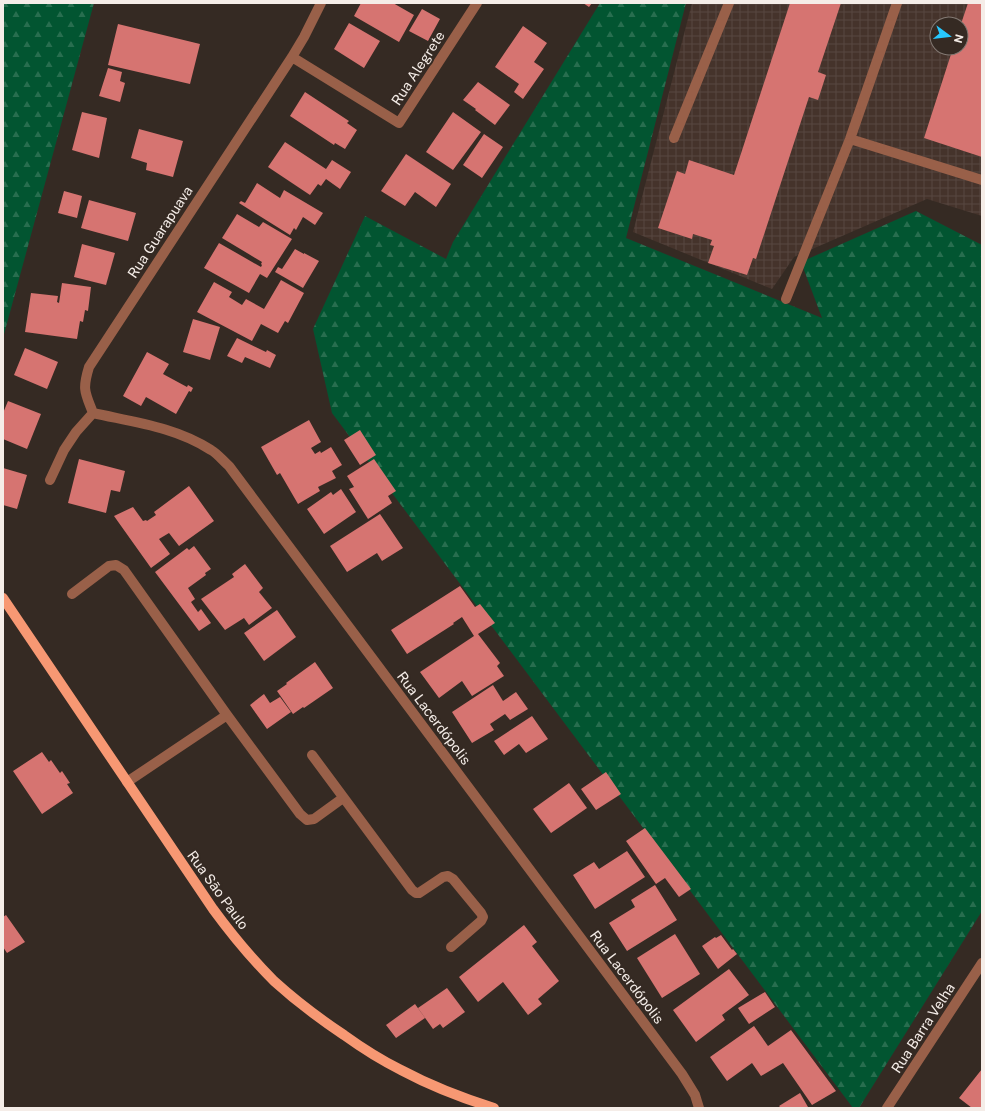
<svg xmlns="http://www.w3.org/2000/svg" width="985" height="1111" font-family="'Public Sans',sans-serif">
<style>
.industrial{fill:url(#industrial-grid);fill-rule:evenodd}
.forest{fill:url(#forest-firs)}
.building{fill:#d67471}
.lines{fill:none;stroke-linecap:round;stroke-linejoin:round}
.minor{stroke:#996049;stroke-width:10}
.major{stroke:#f79873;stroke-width:10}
.labels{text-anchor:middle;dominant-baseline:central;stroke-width:4;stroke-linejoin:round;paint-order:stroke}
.street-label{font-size:14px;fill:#f5ede8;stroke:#352a23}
</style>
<defs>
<pattern id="industrial-grid" width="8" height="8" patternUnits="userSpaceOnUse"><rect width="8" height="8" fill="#45332b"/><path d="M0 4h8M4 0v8" fill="none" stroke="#574740"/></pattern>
<pattern id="forest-firs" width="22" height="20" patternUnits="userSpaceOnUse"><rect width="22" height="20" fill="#025531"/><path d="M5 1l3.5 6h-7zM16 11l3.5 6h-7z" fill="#286e4f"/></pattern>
</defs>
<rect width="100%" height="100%" fill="#352a23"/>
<path class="industrial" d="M692,3h290v213l-55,-17 -133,58 -22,32 -139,-57zM937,24h24v24h-24z"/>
<path class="forest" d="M3,3h91l-91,335z
M600,3h86l-60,235 196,80 -21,-56 115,-51 66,34v666l-123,197h-6l-521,-695 -19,-84 52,-113 81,43 7,-17z"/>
<path class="building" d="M361,3h32l21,12 -15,27 -45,-26z
M583,3h9l-3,4z
M790,3h51l-23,69 8,3 -8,25 -9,-3 -53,162 -3,-1 -6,17 -39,-12 6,-17 -4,-1 2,-5 -19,-6 -1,5 -34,-11 19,-57 8,3 4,-14 45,15z
M968,3h14v154l-58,-19 29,-90h8v-24z
M422,9l18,10 -12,22 -19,-10z
M349,23l31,18 -16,27 -30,-19z
M118,24l82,20 -10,40 -82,-19z
M523,26l24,17 -13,19 10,7 -21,30 -9,-7 5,-8 -24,-17z
M108,68l14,4 -2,9 5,2 -5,19 -21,-6z
M478,82l32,23 -15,20 -20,-15 1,-1 -13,-9z
M305,92l44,29 -2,2 10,7 -12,19 -10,-6 -1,2 -44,-29z
M82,112l25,6 -8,40 -27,-8z
M453,112l28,20 -28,38 -27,-18z
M139,129l44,12 -10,36 -27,-7 1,-7 -16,-5z
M484,134l19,13 -21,31 -19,-13z
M285,142l41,27 6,-9 19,12 -11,17 -14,-10 -5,7 -3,-2 -8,11 -42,-28z
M406,154l45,30 -15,23 -21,-15 -10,14 -24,-15z
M257,183l23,15 4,-8 39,23 -8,12 -12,-8 -7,13 -2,-2 -4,7 -51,-32 2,-2 4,2z
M64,191l18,5 -5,22 -19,-5z
M89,200l47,13 -8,28 -47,-13z
M237,214l22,13 4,-5 29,17 -25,39 -7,-4 -11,19 -45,-25 15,-25 42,24 1,-2 -1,-1 1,-2 -40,-24z
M82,244l33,9 -9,32 -32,-8z
M295,249l9,5v-1l15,8 -16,27 -28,-16 3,-5 4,2z
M281,280l23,13 -16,30 -3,-2 -7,12 -17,-9 -9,17 -55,-29 17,-30 18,10 -3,5 13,8 4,-6 18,10z
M62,283l29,4 -3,24 -3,-1 -2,12 -3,-1 -3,18 -52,-7 6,-39 27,3 -1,6 2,1z
M193,319l27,8 -10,33 -27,-8z
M237,338l29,14 1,-2 9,5 -6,13 -25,-11 -3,6 -15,-7z
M25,348l33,14 -11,27 -33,-14z
M147,352l22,12 -6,10 24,13 1,-2 5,3 -2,4 -2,-1 -13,23 -30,-17 -5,9 -18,-10z
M8,401l33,13 -14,35 -24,-10v-26z
M309,420l12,22 -10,6 4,6 5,-3 1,2 10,-6 11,18 -10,6 4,7 -18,9 2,4 -22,13 -18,-31 -3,2 -16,-28z
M360,430l16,25 -16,10 -16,-25z
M79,459l46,12 -5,21 -9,-2 -5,23 -38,-10z
M374,459l22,32 -8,5 4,7 -24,16 -19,-30 5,-2 -7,-11z
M3,468l24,7 -10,34 -14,-4z
M189,486l25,35 -35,25 -10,-13 -10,6 11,15 -19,14 -37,-52 19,-9 10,14 3,-1 1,1 9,-6 -2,-3z
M341,489l15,23 -32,22 -17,-25 24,-17 2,3z
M380,514l23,34 -21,13 -5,-8 -30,19 -17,-26z
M194,546l17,23 -6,4 1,2 -18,13 7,11 -4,3 7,10 3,-3 10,14 -12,8 -44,-59 32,-24 2,2z
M245,564l18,24 -4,4 13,16 -23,17 -5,-7 -19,12 -24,-31 33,-22 -2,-3z
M460,586l15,21 5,-3 15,19 -17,11 22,29 -3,3 7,10 -32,20 -10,-15 -23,17 -19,-26 54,-36 -12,-19 -9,6 1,1 -47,30 -16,-24z
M277,610l19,27 -32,24 -20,-28z
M315,662l18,26 -29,20 -1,-1 -10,7 -16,-23 10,-7 -1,-1z
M493,685l10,16 13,-9 12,17 -18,11 -5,-6 -15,10 4,6 -22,13 -20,-31z
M264,694l6,9 10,-6 11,15 -24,17 -17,-24z
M532,716l16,23 -22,14 -7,-9 -15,11 -10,-14z
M42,752l7,10 2,-2 9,13 2,-2 8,12 -3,1 6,9 -31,21 -29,-43z
M606,772l15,22 -25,16 -15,-21z
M569,783l18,25 -36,25 -18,-24z
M645,828l46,61 -12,8 -14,-19 -9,6 -30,-43z
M627,851l18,26 -50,32 -22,-34 21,-13 5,7z
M655,885l22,35 -50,31 -18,-28 26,-16 -4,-7z
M6,915l19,27 -18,11 -4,-6v-30z
M524,925l13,17 -5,4 27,35 -21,18 4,5 -14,11 -25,-33 -25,20 -19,-25z
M675,934l25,40 -38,24 -25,-40z
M721,935l11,15 1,-1 4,5 -19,15 -16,-23 13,-9 1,1z
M729,969l20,26 -27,20 3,5 -29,22 -23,-32z
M447,988l18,24 -22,16 -3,-4 -7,5 -15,-21z
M765,992l10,15 -26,17 -11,-16z
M415,1004l10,14 -29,20 -10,-13z
M754,1026l14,20 23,-16 45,61 -24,14 -29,-42 -22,13 -9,-13 -25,18 -17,-24z
M982,1069v39h-10l-13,-10z
M800,1093l8,14 -27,1 -2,-2z"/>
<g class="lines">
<path class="minor" d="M292,57l107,66 78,-120
M674,138l55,-135
M850,139l132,41
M786,299l64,-160 47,-136
M93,413c40,9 83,14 118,37 7,4 12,11 18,16l453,608 13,21 4,13
M93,413c-8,-21 -11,-23 -4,-46l203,-310 12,-20 17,-34
M50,480l14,-30 12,-18 17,-19
M72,594l37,-28 7,-1 8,5 103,145 73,99 7,6 7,-1 29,-21
M312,755l100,135 4,3h3l24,-16 5,-1 5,3 28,34 2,4 -2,4 -30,26
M127,782l100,-67
M887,1108l95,-145"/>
<path class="major" d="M3,598l210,311c19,26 39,50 61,72 22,20 46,38 70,54 18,13 37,25 57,35 30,16 61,28 93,38"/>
</g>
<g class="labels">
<g class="street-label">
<text transform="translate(418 68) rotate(-57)">Rua Alegrete</text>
<text transform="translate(160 232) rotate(-57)">Rua Guarapuava</text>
<text transform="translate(434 718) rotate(53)">Rua Lacerdópolis</text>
<text transform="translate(218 890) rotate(54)">Rua São Paulo</text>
<text transform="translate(627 977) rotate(53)">Rua Lacerdópolis</text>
<text transform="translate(923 1028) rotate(-57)">Rua Barra Velha</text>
</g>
</g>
<rect width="985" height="1111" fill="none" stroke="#f5ede8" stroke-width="8"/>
<g transform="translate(949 36) rotate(105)"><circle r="19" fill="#352a23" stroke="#827872"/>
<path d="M0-3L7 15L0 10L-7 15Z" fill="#27c8ff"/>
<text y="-6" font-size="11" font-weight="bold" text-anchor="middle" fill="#f5ede8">N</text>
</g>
</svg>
